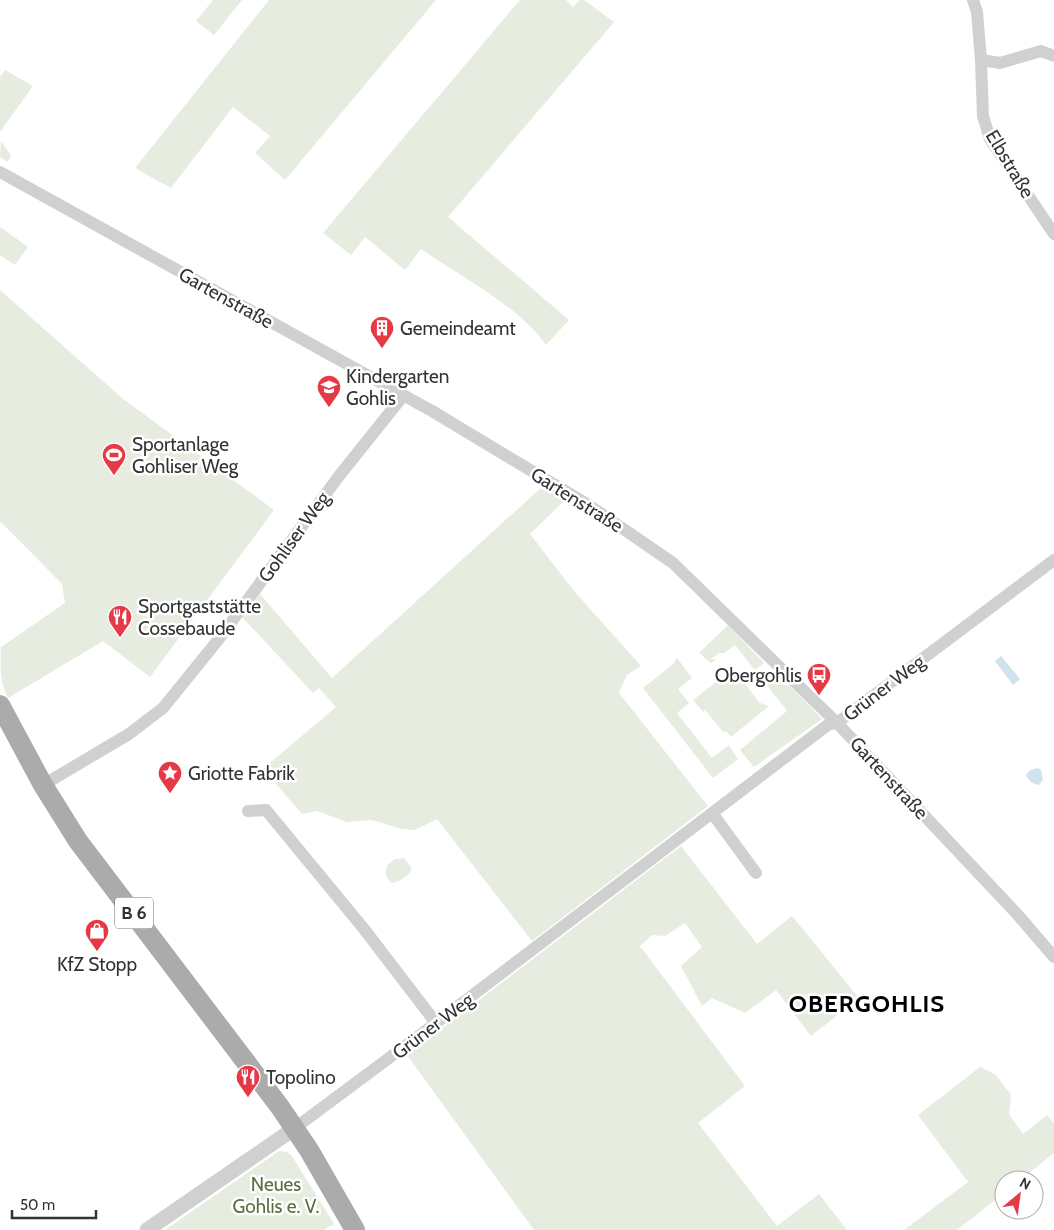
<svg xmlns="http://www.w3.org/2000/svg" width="1054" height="1230" font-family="Cabin,sans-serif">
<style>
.green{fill:#e6ecdf}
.water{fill:#cfe2ee}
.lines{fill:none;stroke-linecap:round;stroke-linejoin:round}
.minor{stroke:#d0d0d0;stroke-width:12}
.tertiary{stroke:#d0d0d0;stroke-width:15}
.primary{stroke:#ababab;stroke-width:20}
.labels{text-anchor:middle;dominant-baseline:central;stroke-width:5;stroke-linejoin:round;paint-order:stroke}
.shield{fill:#fff;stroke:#707070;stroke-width:1}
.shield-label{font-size:18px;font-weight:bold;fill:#333}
.street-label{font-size:19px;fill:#333;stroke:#fff}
.poi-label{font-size:19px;fill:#333;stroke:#fff;text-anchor:start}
.park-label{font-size:19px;fill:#56703f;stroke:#fff}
.district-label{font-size:24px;font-weight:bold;letter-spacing:1px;fill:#000;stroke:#fff}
</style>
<rect width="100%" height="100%" fill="#fff"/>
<path class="green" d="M213,0h29l-28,35 -18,-14z
M269,0h167l-151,180 -30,-27 15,-17 -37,-29 -62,81 -36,-20z
M520,0h46l7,7 7,-7h4l30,22 -166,195 121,103 -23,25c-29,-40 -84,-68 -125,-96l-16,21 -40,-33 -14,18 -28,-22z
M5,70l28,16 -33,46v-55z
M1,141l10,15 -3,6 -8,-5z
M0,227l28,20 -13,18 -15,-10z
M0,290l122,108 152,112 -124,167 -47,-36 -95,57c-8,-16 -8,-33 -7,-51l64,-44 -3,-19 -62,-63z
M542,487l23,13 -35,34 44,57 67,75 -14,9 -8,18 89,113 -176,135 -95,-122 -22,11 -13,-1 -30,-9 -25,2 -30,-11 -15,3 -39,-45 73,-62 -17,-19 -6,5 -71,-76 18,-23 72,84z
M728,625l36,38 -9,7 -20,-25 -11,8h-5l-8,6 5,1 -5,3 -12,-10z
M677,658l15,20 -14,11 11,14 -12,10 35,45 17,-13 9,14 -25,19 -70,-90 30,-24z
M733,669l27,34 9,3 -38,31 -5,-6 -2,2 -19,-23 -2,2 -10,-12z
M762,679l28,7 32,33 -68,48 -14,-17 47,-39z
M681,846l76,98 35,-28 67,82 -48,38 -35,-46 -31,23 -33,-15 -10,8 -21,-40 21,-19 -17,-24 -20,13 -13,-1 -12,11 105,140 -47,37 79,103 42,-32 28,36h-313l-127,-175z
M404,858l7,9 -1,6 -9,7 -9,3c-7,-6 -7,-10 -5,-18l8,-6z
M980,1067l16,8 15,20 -2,19 14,20 24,-19 7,8v30l-34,27h-16v13l-47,37h-53l64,-48 -50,-67z
M279,1151l8,1 5,4 42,68 -11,6h-158z"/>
<path class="water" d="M1001,656l19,23 -7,6 -18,-24z
M1038,768l3,2 2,10 -4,5c-7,-1 -10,-4 -13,-10l4,-5z"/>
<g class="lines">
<path class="minor" d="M973,0l4,12 4,48 2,56 7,23 64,95
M981,60l19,3 41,-12 13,5
M0,172l432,239 158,95 83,57 164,160 180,191 37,43
M43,785l86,-51 34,-26 55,-68 121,-164 64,-80
M248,811l18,-1 98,119 72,94
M712,813l44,60
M295,1128l141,-105 393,-299 8,-1 217,-163"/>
<path class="tertiary" d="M147,1230l148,-102"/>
<path class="primary" d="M0,705l43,80 35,56 202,266 29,43 46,80"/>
</g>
<defs>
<symbol id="building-pin" viewBox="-11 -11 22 30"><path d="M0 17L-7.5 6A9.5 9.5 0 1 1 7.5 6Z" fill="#e63946" stroke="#fff"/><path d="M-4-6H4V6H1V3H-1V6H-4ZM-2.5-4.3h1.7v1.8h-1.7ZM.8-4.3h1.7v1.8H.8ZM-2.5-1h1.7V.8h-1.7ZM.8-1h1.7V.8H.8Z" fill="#fff"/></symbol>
<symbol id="school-pin" viewBox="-11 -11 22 30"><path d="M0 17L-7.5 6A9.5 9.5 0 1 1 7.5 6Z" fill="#e63946" stroke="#fff"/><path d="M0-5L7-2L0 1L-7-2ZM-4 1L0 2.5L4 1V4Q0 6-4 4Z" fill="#fff"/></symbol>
<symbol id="stadium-pin" viewBox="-11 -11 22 30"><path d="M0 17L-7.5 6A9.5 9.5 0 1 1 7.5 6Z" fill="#e63946" stroke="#fff"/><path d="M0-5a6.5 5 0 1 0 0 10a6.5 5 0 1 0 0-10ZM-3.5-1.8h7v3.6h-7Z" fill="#fff"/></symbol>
<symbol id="restaurant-pin" viewBox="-11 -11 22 30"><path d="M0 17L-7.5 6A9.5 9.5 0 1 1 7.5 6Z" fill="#e63946" stroke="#fff"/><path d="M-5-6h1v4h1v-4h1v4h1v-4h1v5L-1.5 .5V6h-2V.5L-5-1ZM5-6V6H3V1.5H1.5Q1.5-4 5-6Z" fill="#fff"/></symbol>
<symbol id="bus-pin" viewBox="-11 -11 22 30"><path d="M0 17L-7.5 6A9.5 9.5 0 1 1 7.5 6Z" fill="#e63946" stroke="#fff"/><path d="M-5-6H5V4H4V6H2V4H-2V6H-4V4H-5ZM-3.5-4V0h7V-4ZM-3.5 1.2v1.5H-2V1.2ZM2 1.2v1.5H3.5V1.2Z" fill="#fff"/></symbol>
<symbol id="sight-pin" viewBox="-11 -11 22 30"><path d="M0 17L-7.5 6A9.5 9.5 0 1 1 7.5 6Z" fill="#e63946" stroke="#fff"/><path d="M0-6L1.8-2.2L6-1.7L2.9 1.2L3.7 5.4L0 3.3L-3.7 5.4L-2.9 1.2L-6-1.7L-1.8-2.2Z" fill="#fff"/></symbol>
<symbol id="shop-pin" viewBox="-11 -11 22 30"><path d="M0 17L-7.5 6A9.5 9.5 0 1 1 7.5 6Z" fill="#e63946" stroke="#fff"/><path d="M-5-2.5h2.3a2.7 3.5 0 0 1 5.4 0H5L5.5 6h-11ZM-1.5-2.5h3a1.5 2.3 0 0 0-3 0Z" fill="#fff"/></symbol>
</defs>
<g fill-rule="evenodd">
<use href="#building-pin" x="368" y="314" width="28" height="38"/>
<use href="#school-pin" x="315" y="373" width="28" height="38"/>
<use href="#stadium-pin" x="100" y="441" width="28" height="38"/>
<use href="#restaurant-pin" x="106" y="603" width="28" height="38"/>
<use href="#bus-pin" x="805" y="661" width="28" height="38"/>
<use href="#sight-pin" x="156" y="759" width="28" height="38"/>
<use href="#shop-pin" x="83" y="917" width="28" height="38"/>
<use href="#restaurant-pin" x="234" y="1063" width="28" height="38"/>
</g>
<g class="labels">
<rect class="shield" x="115" y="897.5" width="38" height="31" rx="4"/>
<g class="shield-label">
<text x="134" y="913">B 6</text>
</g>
<g class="street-label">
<text transform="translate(1010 164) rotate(59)">Elbstraße</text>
<text transform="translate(226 298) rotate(29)">Gartenstraße</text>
<text transform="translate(577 500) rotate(32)">Gartenstraße</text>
<text transform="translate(294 537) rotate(-54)">Gohliser Weg</text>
<text transform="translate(884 688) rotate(-37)">Grüner Weg</text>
<text transform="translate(889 778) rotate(47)">Gartenstraße</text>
<text transform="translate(433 1026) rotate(-37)">Grüner Weg</text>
</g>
<g class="poi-label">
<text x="400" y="328">Gemeindeamt</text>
<text x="346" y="376">Kindergarten<tspan x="346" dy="22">Gohlis</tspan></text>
<text x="132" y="444">Sportanlage<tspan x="132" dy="22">Gohliser Weg</tspan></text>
<text x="138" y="606">Sportgaststätte<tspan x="138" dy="22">Cossebaude</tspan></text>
<text x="802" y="675" text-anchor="end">Obergohlis</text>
<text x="188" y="773">Griotte Fabrik</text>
<text x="97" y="964" text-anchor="middle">KfZ Stopp</text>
<text x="266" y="1077">Topolino</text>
</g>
<g class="park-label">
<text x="276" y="1184">Neues<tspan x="276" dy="22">Gohlis e. V.</tspan></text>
</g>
<g class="district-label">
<text x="867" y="1003">OBERGOHLIS</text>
</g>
</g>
<g transform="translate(1019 1195) rotate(29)"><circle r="24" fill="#ffffff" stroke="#adadad"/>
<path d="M0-4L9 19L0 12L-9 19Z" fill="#e63946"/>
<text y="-8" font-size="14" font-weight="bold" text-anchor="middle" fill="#333333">N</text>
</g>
<path d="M12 1210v8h84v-8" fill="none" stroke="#333333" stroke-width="2.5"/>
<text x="20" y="1210" font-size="15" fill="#333333" stroke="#ffffff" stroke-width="4" paint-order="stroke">50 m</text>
</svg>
